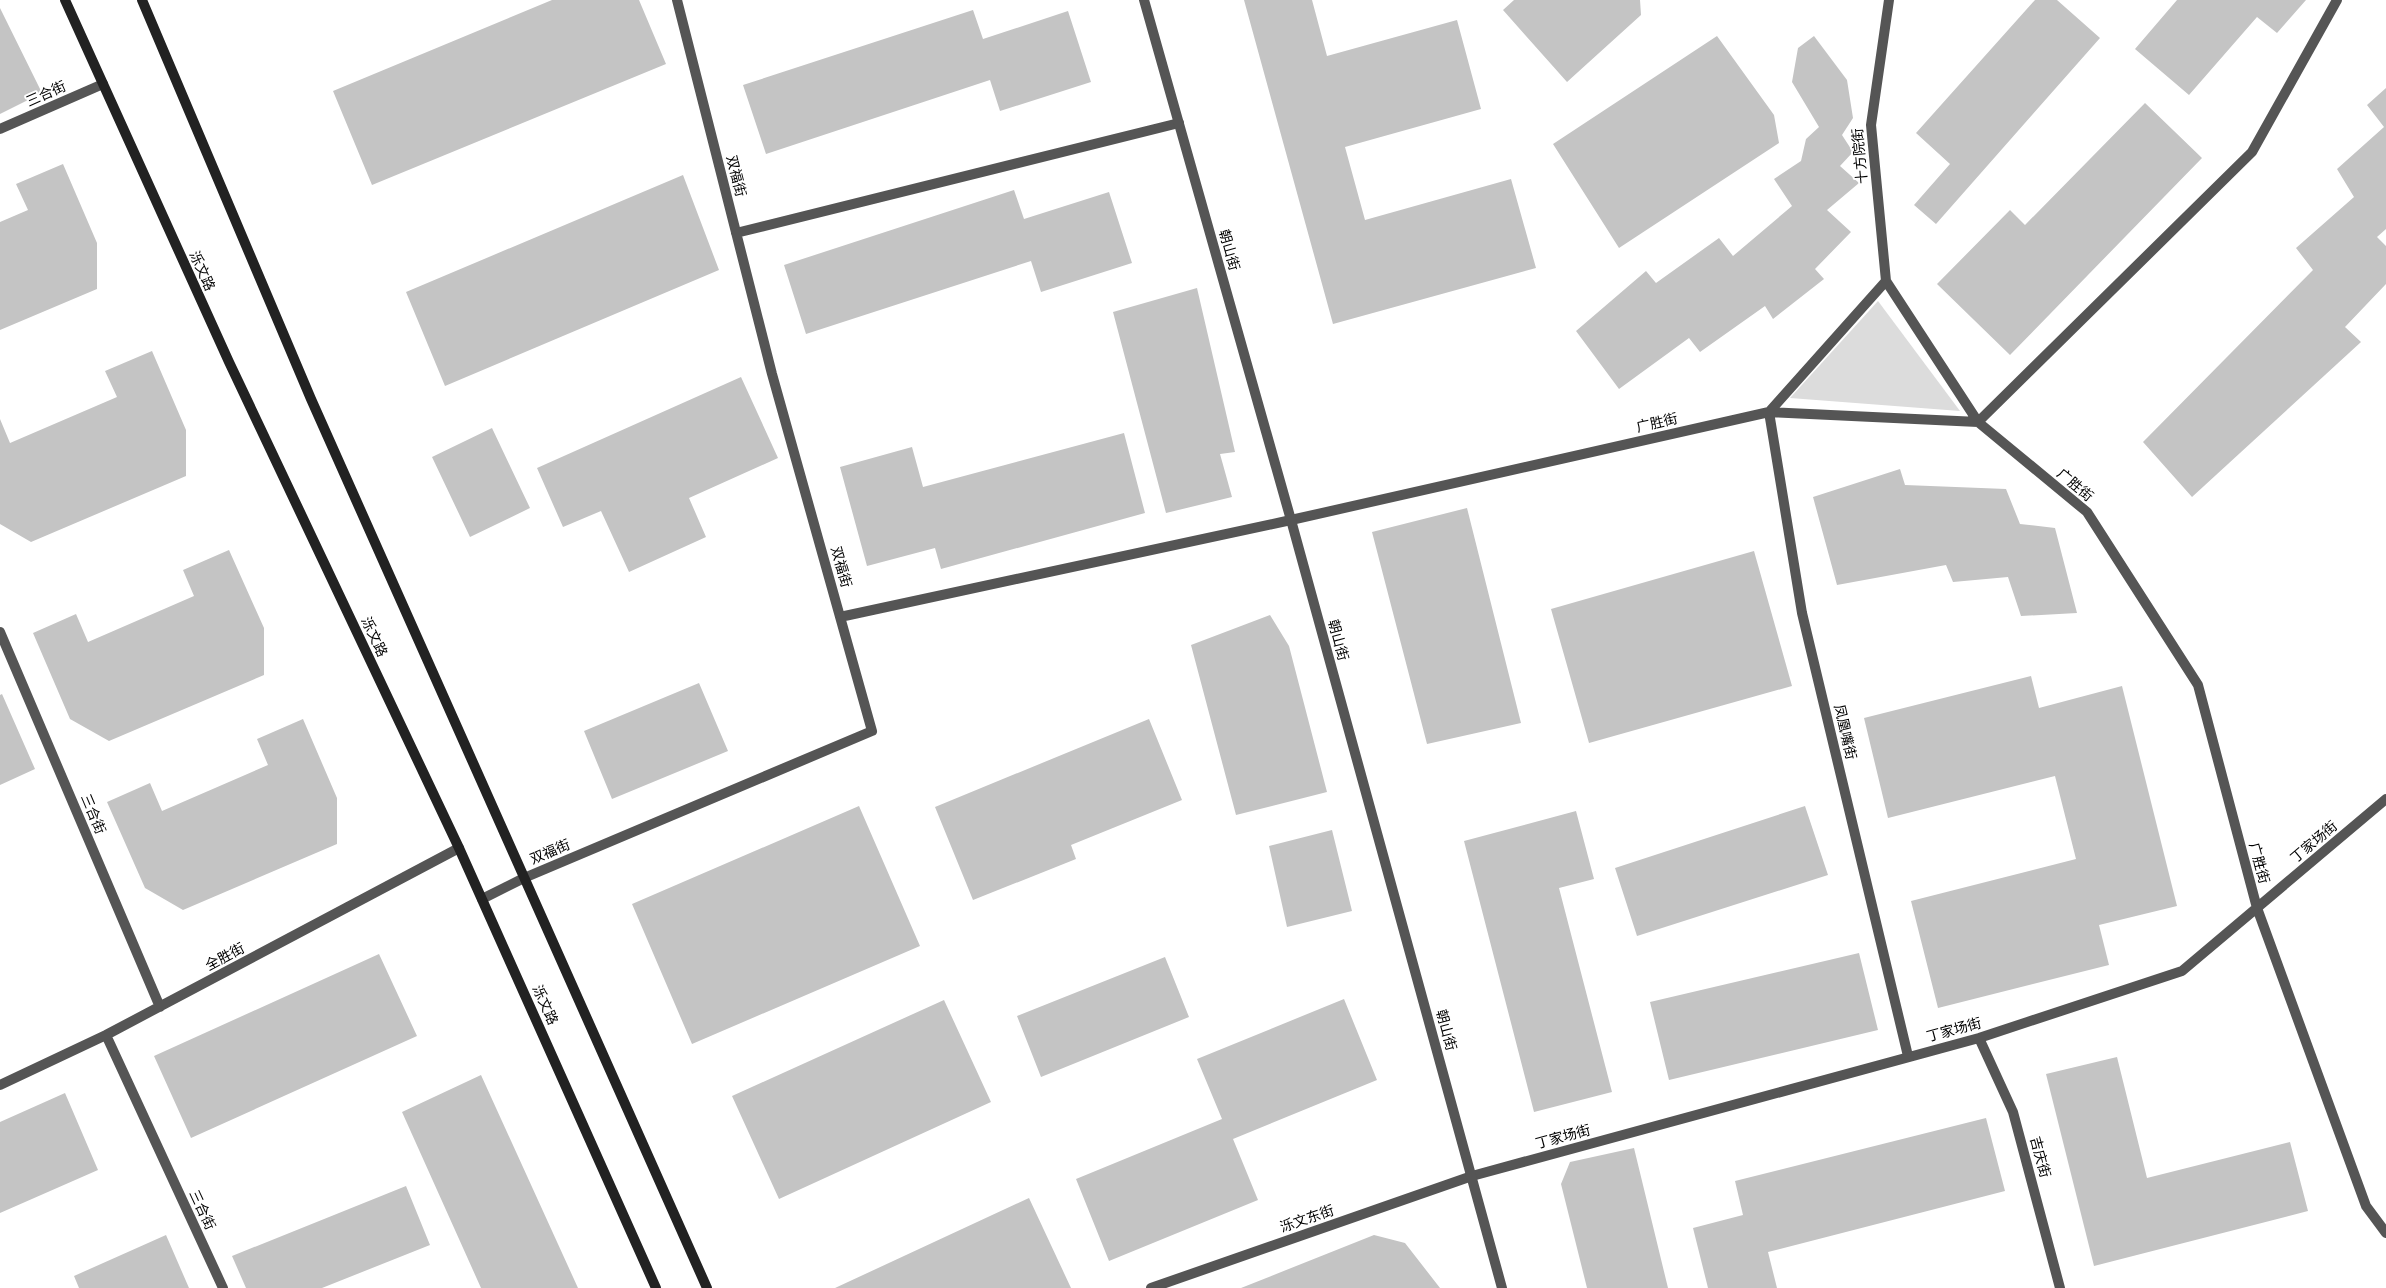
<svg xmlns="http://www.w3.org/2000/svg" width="2386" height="1288" font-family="Signika,'Noto Sans SC',sans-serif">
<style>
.green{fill:#dcdcdc}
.building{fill:#c4c4c4}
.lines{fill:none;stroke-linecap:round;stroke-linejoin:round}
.minor{stroke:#555;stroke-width:10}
.tertiary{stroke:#555;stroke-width:10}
.secondary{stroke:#222;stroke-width:10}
.labels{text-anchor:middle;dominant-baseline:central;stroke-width:4;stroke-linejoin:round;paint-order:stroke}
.street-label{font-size:14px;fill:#000;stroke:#fff}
</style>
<rect width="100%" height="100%" fill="#fff"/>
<path class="green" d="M1878,301l82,110 -170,-13z"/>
<path class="building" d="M552,0h87l27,64 -294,121 -39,-94z
M1244,0h68l15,56 130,-36 24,89 -136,38 20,73 146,-41 25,89 -203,56z
M1514,0h126l1,15 -74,67 -64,-72z
M2035,0h22l43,38 -164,186 -22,-19 36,-41 -34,-31z
M2177,0h129l-29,33 -20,-16 -68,78 -54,-46z
M0,8l42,85 -42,21z
M973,10l10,29 85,-28 23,71 -91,29 -10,-31 -224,74 -23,-69z
M1717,36l57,79 5,28 -160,105 -66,-104z
M1814,36l33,44 6,38 -11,17 11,17 -13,14 19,17 -32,27 24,22 -36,37 9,10 -51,40 -8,-13 -65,46 -11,-14 -70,51 -43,-58 70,-60 10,12 63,-45 14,18 59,-50 -18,-27 27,-18 5,-22 13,-12 -27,-45 6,-34z
M2386,88v141l-9,8 9,9v38l-41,43 16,15 -169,155 -49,-55 170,-172 -17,-22 58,-51 -17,-28 47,-42 -17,-22z
M2145,103l57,55 -192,197 -73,-71 73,-74 15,15z
M63,164l34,79v46l-97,41v-108l28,-12 -12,-26z
M683,175l36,95 -274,116 -39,-94z
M1014,190l10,29 85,-27 23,71 -91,29 -10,-31 -225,73 -22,-69z
M1197,288l38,164 -15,2 12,43 -66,16 -53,-201z
M152,351l34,79v46l-155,66 -31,-18v-105l10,24 107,-46 -12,-26z
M741,377l37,81 -89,40 17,39 -77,35 -28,-61 -38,16 -26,-59z
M492,428l38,80 -60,29 -38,-80z
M1124,433l21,80 -204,56 -6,-21 -68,18 -27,-99 72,-20 11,40z
M1900,469l5,16 101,4 14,35 35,4 22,85 -56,3 -13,-39 -55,5 -7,-17 -109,20 -24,-88z
M1467,508l54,215 -94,21 -55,-212z
M229,550l35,78v47l-155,66 -39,-22 -37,-86 43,-19 12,28 106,-46 -11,-26z
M1754,551l38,135 -203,57 -38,-134z
M1270,615l19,31 38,146 -91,23 -45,-170z
M2031,676l8,32 83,-22 55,220 -78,19 10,40 -171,43 -27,-107 165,-42 -21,-83 -167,42 -24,-100z
M699,683l29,68 -116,48 -28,-68z
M2,694l33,75 -35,16v-90z
M303,719l34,79v46l-154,66 -38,-22 -38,-86 43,-19 12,28 106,-46 -11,-26z
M1149,719l33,81 -111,45 5,14 -103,41 -38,-93z
M859,806l61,140 -228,98 -60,-140z
M1805,806l23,69 -191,61 -22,-68z
M1576,811l18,68 -35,9 53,204 -78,20 -70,-271z
M1332,830l20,81 -65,16 -18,-81z
M1859,953l19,77 -209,50 -19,-78z
M379,954l38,82 -226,102 -37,-82z
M1165,957l24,60 -148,60 -24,-61z
M1344,999l33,81 -144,59 25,61 -149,61 -33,-82 146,-60 -25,-60z
M944,1000l47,102 -212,97 -47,-103z
M2117,1057l30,121 143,-36 18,69 -214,55 -48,-192z
M481,1075l97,213h-97l-79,-176z
M65,1093l33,77 -98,43v-91z
M1986,1118l19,73 -237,61 9,36h-69l-15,-60 50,-13 -8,-34z
M1634,1148l34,140h-81l-26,-104 9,-22z
M406,1186l24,59 -108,43h-76l-14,-32z
M1029,1198l42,90h-236z
M166,1235l23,53h-110l-5,-12z
M1374,1235l31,8 35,45h-199z"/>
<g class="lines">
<path class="minor" d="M1889,0l-18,125 15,156 92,141 274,-270 85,-152
M0,129l103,-45
M736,233l443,-110
M1886,281l-117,131 33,201 106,443
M840,617l451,-97 478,-108 209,10 109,90 111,173 59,223 109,298 20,27
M0,632l160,375
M482,899l42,-21 348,-147 -100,-357 -95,-374
M106,1035l117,253
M1979,1038l34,74 47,176
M0,1085l106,-50 353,-187
M1151,1288l321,-112 507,-138 203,-67 204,-172"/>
<path class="tertiary" d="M1144,0l147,520 211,768"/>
<path class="secondary" d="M65,0l164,362 230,486 197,440
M142,0l169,399 396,889"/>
</g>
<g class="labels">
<g class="street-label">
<text transform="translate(46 94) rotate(-24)">三合街</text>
<text transform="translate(1860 156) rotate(-95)">十方院街</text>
<text transform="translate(736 176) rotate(76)">双福街</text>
<text transform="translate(1229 250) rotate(74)">朝山街</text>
<text transform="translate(202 271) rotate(66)">泺文路</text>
<text transform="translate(1657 423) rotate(-13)">广胜街</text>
<text transform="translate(2075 485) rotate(40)">广胜街</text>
<text transform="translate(841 567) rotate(74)">双福街</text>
<text transform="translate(374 637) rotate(65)">泺文路</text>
<text transform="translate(1338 640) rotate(75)">朝山街</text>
<text transform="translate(1845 732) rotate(77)">凤凰嘴街</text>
<text transform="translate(93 814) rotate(67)">三合街</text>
<text transform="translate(2314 842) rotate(-40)">丁家场街</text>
<text transform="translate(550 852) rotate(-23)">双福街</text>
<text transform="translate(2259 863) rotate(75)">广胜街</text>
<text transform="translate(225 957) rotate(-28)">全胜街</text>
<text transform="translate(545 1005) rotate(66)">泺文路</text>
<text transform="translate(1446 1030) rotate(75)">朝山街</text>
<text transform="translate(1954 1030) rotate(-15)">丁家场街</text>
<text transform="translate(1563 1137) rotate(-15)">丁家场街</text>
<text transform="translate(2040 1157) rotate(75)">吉庆街</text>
<text transform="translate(202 1210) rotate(65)">三合街</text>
<text transform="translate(1307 1219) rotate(-19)">泺文东街</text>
</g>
</g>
</svg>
